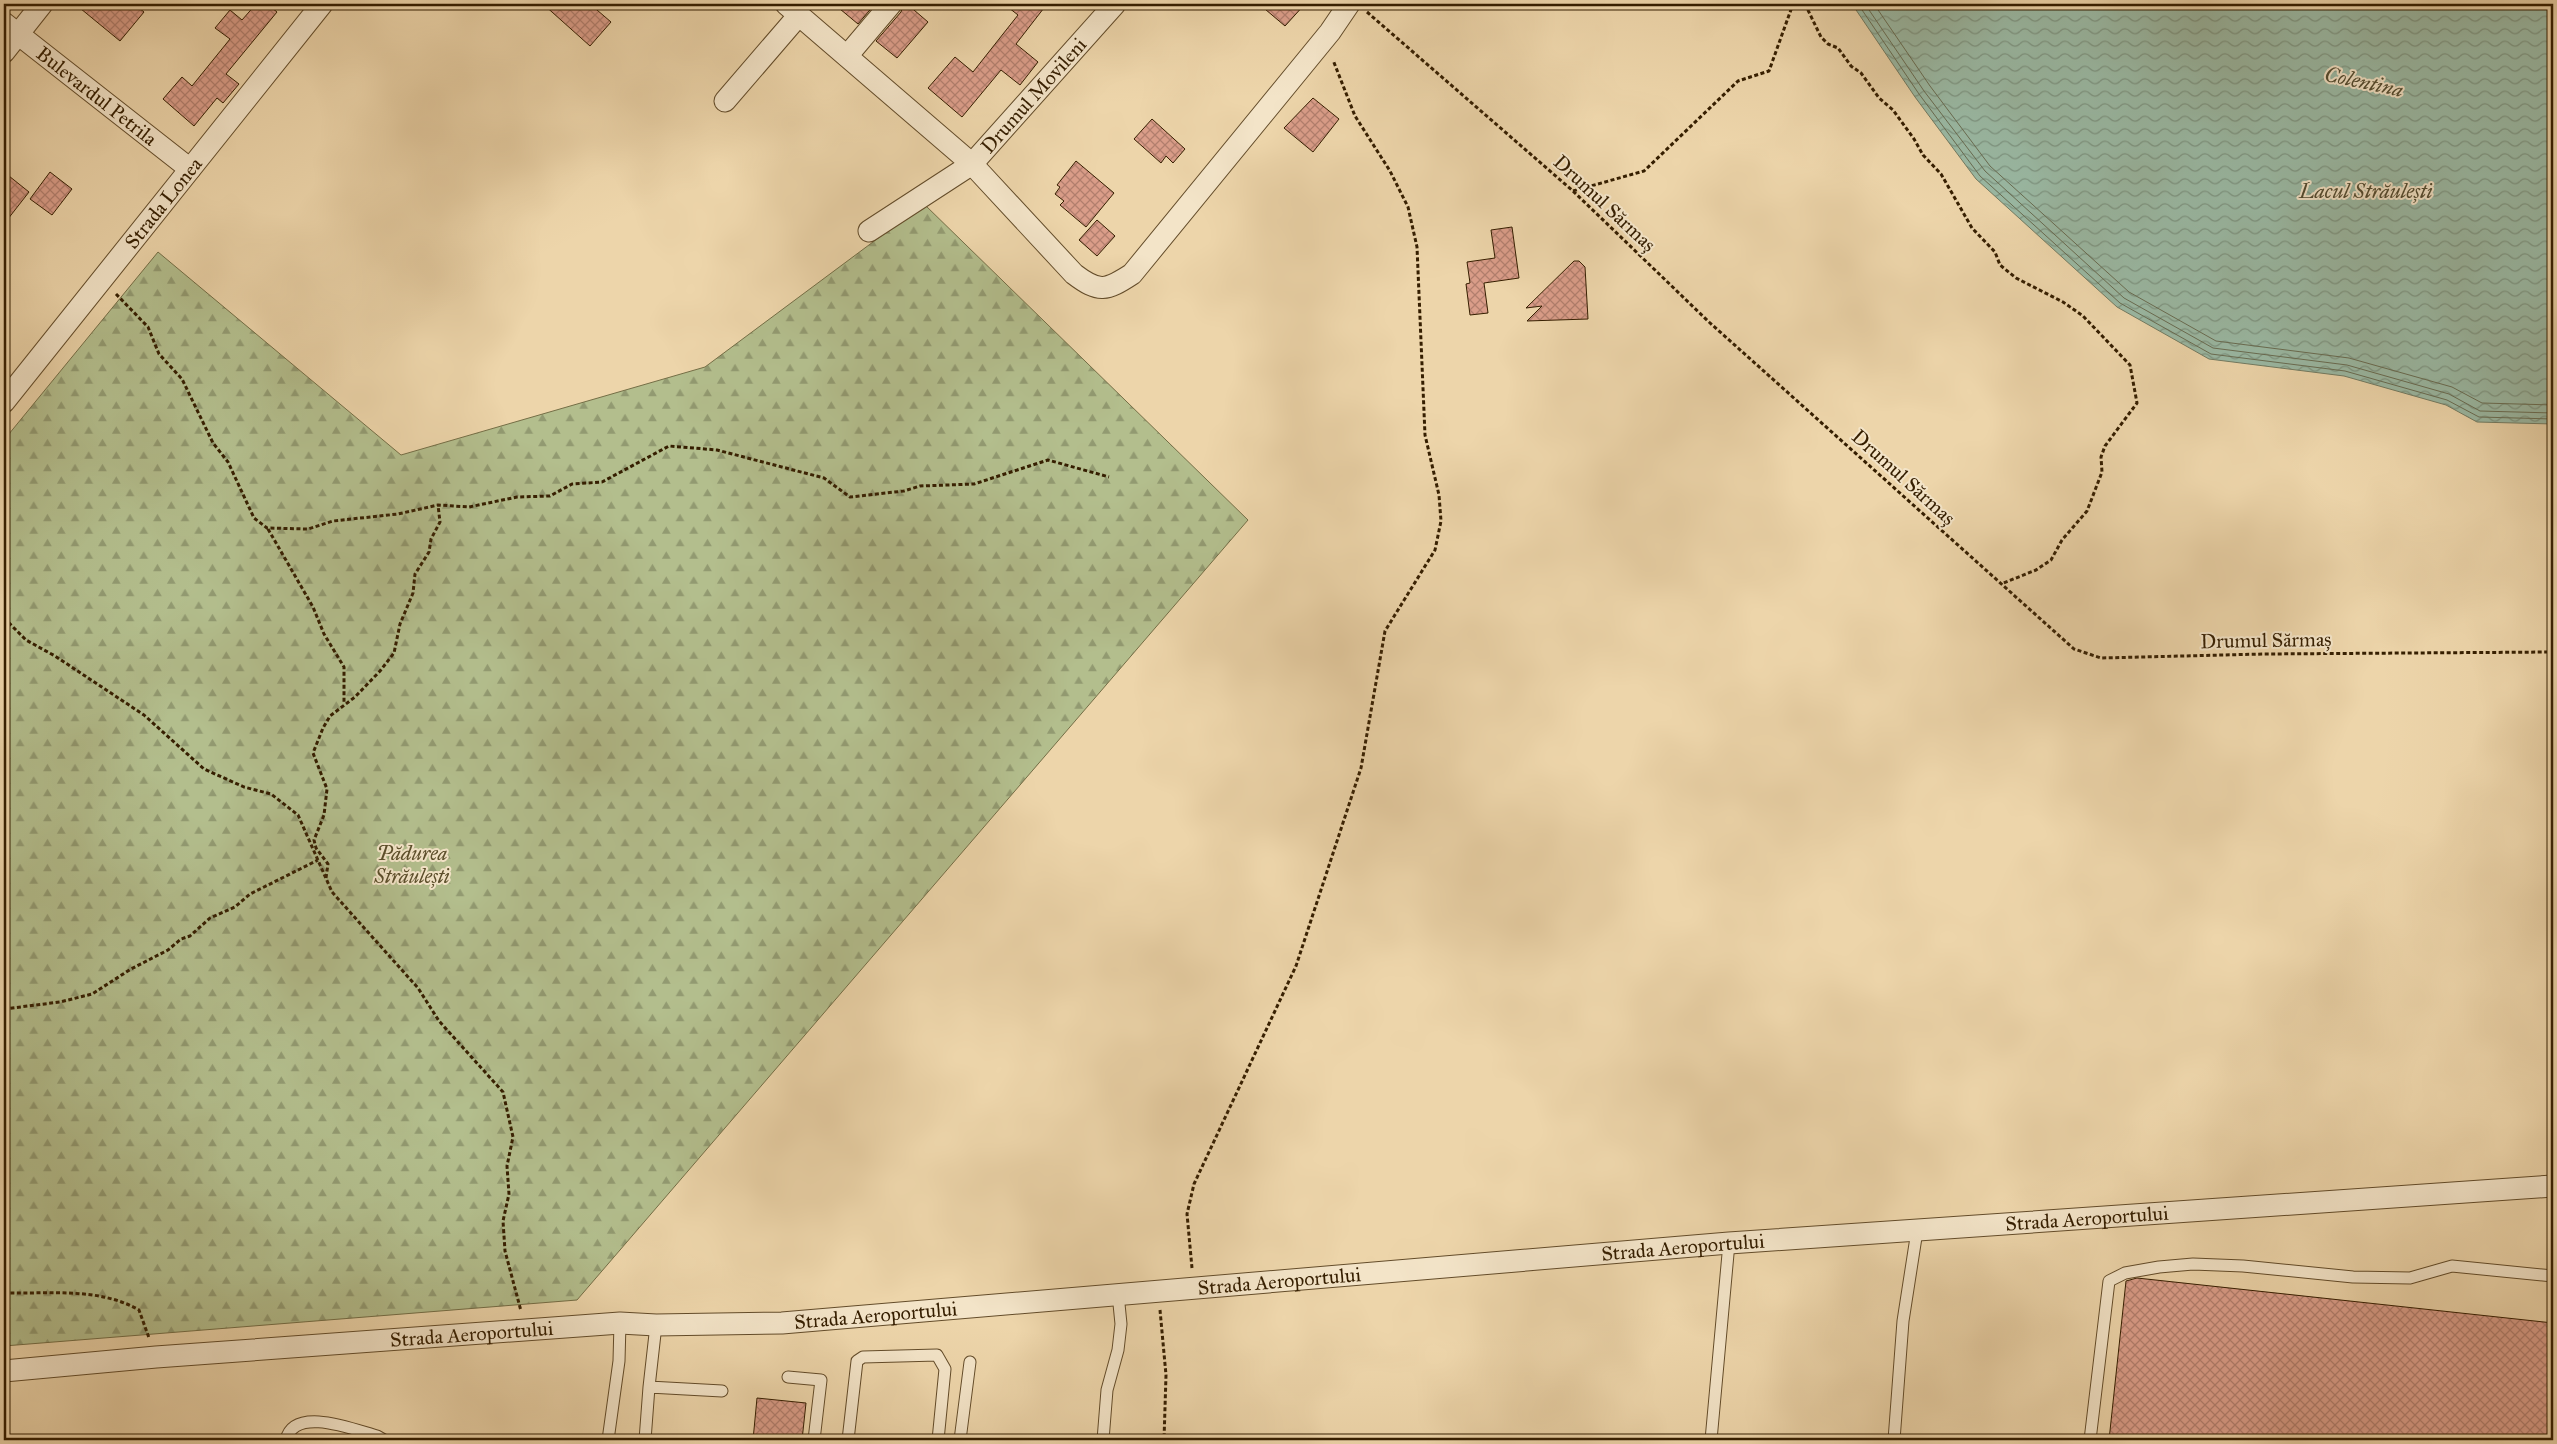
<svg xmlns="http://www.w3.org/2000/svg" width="2557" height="1444" font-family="'IM FELL Great Primer',serif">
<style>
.forest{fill:url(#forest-firs);stroke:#746e46}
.water{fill:url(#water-waves);stroke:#727b62}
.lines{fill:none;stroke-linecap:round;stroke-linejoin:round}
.shore{stroke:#686c52;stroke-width:1}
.building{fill:url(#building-cross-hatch);stroke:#351e00}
.service-casing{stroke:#634c2a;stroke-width:13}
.minor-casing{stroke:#634c2a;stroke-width:23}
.path{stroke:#351e00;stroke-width:3;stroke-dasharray:4 2.5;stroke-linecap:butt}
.service{stroke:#f3e4c8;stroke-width:11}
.minor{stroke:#f3e4c8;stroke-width:21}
.labels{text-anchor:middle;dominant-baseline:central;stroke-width:4;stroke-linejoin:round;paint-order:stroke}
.street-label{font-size:20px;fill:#351e00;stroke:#f3e4c8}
.park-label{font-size:20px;font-style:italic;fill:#5b4e2a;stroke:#f3e4c8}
.water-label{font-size:21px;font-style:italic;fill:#534c31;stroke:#f3e4c8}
</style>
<defs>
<pattern id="forest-firs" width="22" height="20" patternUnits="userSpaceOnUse" patternTransform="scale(1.25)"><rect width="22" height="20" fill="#b3be8d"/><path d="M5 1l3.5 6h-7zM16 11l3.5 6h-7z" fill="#929a71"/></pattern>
<pattern id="water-waves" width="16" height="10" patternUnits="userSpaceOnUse" patternTransform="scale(1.25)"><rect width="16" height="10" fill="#9ab9a4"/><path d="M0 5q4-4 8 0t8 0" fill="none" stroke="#7e9683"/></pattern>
<pattern id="building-cross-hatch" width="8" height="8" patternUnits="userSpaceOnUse" patternTransform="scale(1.25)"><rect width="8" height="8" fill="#da9d89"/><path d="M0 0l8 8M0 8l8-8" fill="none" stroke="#b27f6e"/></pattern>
</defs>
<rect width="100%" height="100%" fill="#edd5aa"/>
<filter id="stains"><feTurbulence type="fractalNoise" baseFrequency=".004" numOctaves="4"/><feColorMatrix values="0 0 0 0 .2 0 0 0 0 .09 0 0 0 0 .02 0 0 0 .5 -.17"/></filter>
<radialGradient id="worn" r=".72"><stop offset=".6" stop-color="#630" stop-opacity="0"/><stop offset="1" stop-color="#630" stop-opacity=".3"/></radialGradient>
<path class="forest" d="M924,204l324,316 -671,780 -573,46v-906l154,-188 243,203 304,-88z"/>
<path class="water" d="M1852,4h701v420l-76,-2 -31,-17 -102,-29 -135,-17 -92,-52 -141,-128 -61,-82z"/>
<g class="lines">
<path class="shore" d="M1858,4l61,90 61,82 140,127 91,51 134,17 102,29 32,17 74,2
M1865,4l59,87 61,80 139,127 89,50 134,17 102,29 31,17 73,2
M1874,4l56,82 60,80 139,126 87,49 133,17 103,29 30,16 71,2"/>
</g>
<path class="building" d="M75,4h59l10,8 -24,29z
M256,4h11l10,8 -51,62 13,10 -16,19 -6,-5 -23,28 -31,-27 19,-22 10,9 38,-47 -15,-11 15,-18 12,10z
M543,4h47l21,18 -21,24z
M834,4h41l-17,20z
M903,4h4l21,18 -31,36 -21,-17 25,-29z
M1004,4h43l-31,40 22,18 -18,23 -19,-15 -39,47 -34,-29 27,-31 18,15 45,-57z
M1259,4h46l-20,22z
M1313,98l26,21 -26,33 -29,-24z
M1152,119l33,30 -12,14 -7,-7 -5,7 -27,-24z
M1076,161l38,32 -28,34 -26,-22 4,-4 -9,-7 5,-7 -3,-2z
M4,172l25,20 -25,32z
M50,172l22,17 -20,26 -22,-16z
M1097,220l18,16 -18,20 -18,-16z
M1512,227l7,51 -35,5 4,30 -18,2 -4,-31 4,-1 -3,-21 28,-4 -4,-28z
M1574,261h5l6,6 3,52 -61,2 15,-15 -16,2z
M2137,1278l416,45v91l-3,26h-441l17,-159z
M757,1398l49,5 -4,37h-49z"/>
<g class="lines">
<defs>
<path id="service" d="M788,1377l33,3 -7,60
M649,1387l7,-62
M286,1440c8,-35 69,-10 91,-4l7,4
M608,1440l11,-79 1,-38
M645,1440l4,-53 73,4
M848,1440l9,-79 6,-4 74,-2 8,14 -7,71
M960,1440l10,-78
M1103,1440l4,-50 11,-40 3,-26 -3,-30
M1711,1440l18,-197
M1894,1440l9,-119 14,-90
M2090,1440l19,-159 16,-8 34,-6 34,-3 50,2 110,11 57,1 42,-12 101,10"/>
<g id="minor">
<path d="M786,4l186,160 102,110c25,19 32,17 58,0l198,-242 19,-28"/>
<path id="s1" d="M4,23l186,146"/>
<path d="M4,52l38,-48"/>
<path d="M847,56l44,-52"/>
<path d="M725,101l74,-86"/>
<path id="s2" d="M869,231l103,-67 143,-160"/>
<path id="s3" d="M4,402l318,-398"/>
<path id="s4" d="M4,1371l152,-14 464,-34 36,2 126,-2 947,-80 824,-57"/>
</g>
</defs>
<use href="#service" class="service-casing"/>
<use href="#minor" class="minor-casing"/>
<path class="path" d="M1805,4l16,33 7,7 10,4 13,18 10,7 18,25 14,12 21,29 9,16 18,19 31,54 23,24 5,13 16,13 47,24 20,14 47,49 7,38 -32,43 -4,11 1,15 -15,39 -25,29 -11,20 -15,10 -35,14
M1367,12l206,179 136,131 365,327 27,9 163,-4 289,-2
M1573,191l71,-20 94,-90 31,-10 24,-67
M116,294l32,33 11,27 23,25 31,64 15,19 26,56 13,10 41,1 25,-8 65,-7 40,-9 31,2 48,-10 33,-1 22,-12 30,-2 67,-36 48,4 107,28 26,19 54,-6 16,-5 54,-2 74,-24 61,17
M268,529l45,78 11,27 20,33v37
M4,618l22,22 29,16 89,59 60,54 40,18 27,7 27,21 34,77 86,96 21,33 64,71 10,45 -6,29 2,28 -6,27 2,30 16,60
M326,878l2,-14 -12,-16 -2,-8 10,-25 3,-26 -14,-36 10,-25 7,-12 25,-19 25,-26 14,-18 6,-29 13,-31 2,-19 14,-22 2,-13 9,-17 -2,-17
M4,1009l56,-7 32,-8 39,-25 37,-19 13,-11 9,-3 20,-18 25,-11 15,-13 68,-34
M1192,1268l-5,-54 7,-30 102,-218 65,-198 24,-137 50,-81 6,-29 -2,-26 -14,-60 -8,-188 -9,-40 -18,-36 -35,-55 -22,-56
M4,1293c45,1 95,-6 135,17l10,28
M1160,1310l6,65 -2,65"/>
<use href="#service" class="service"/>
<use href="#minor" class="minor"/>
</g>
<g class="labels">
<g class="street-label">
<text stroke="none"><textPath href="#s2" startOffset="215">Drumul Movileni</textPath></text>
<text stroke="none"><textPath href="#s1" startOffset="118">Bulevardul Petrila</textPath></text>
<text stroke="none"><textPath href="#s3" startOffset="255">Strada Lonea</textPath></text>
<text transform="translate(1605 203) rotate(43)">Drumul Sărmaș</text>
<text transform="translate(1904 477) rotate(42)">Drumul Sărmaș</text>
<text transform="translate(2266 640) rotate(-1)">Drumul Sărmaș</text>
<text stroke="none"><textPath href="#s4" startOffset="2089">Strada Aeroportului</textPath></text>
<text stroke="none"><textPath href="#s4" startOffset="1684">Strada Aeroportului</textPath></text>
<text stroke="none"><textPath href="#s4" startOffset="1279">Strada Aeroportului</textPath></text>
<text stroke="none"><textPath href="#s4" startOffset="874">Strada Aeroportului</textPath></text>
<text stroke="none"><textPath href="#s4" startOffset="469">Strada Aeroportului</textPath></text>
</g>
<g class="park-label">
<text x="412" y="853">Pădurea<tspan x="412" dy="23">Străulești</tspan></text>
</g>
<g class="water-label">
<text transform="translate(2364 82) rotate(12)">Colentina</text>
<text x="2366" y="191">Lacul Străulești</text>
</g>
</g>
<rect width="2557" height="1444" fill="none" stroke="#edd5aa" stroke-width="20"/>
<rect x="5" y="5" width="2547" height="1434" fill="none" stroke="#351e00" stroke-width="2.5"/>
<rect x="10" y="10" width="2537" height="1424" fill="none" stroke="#351e00"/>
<rect width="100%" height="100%" filter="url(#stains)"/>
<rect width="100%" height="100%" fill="url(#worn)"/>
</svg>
